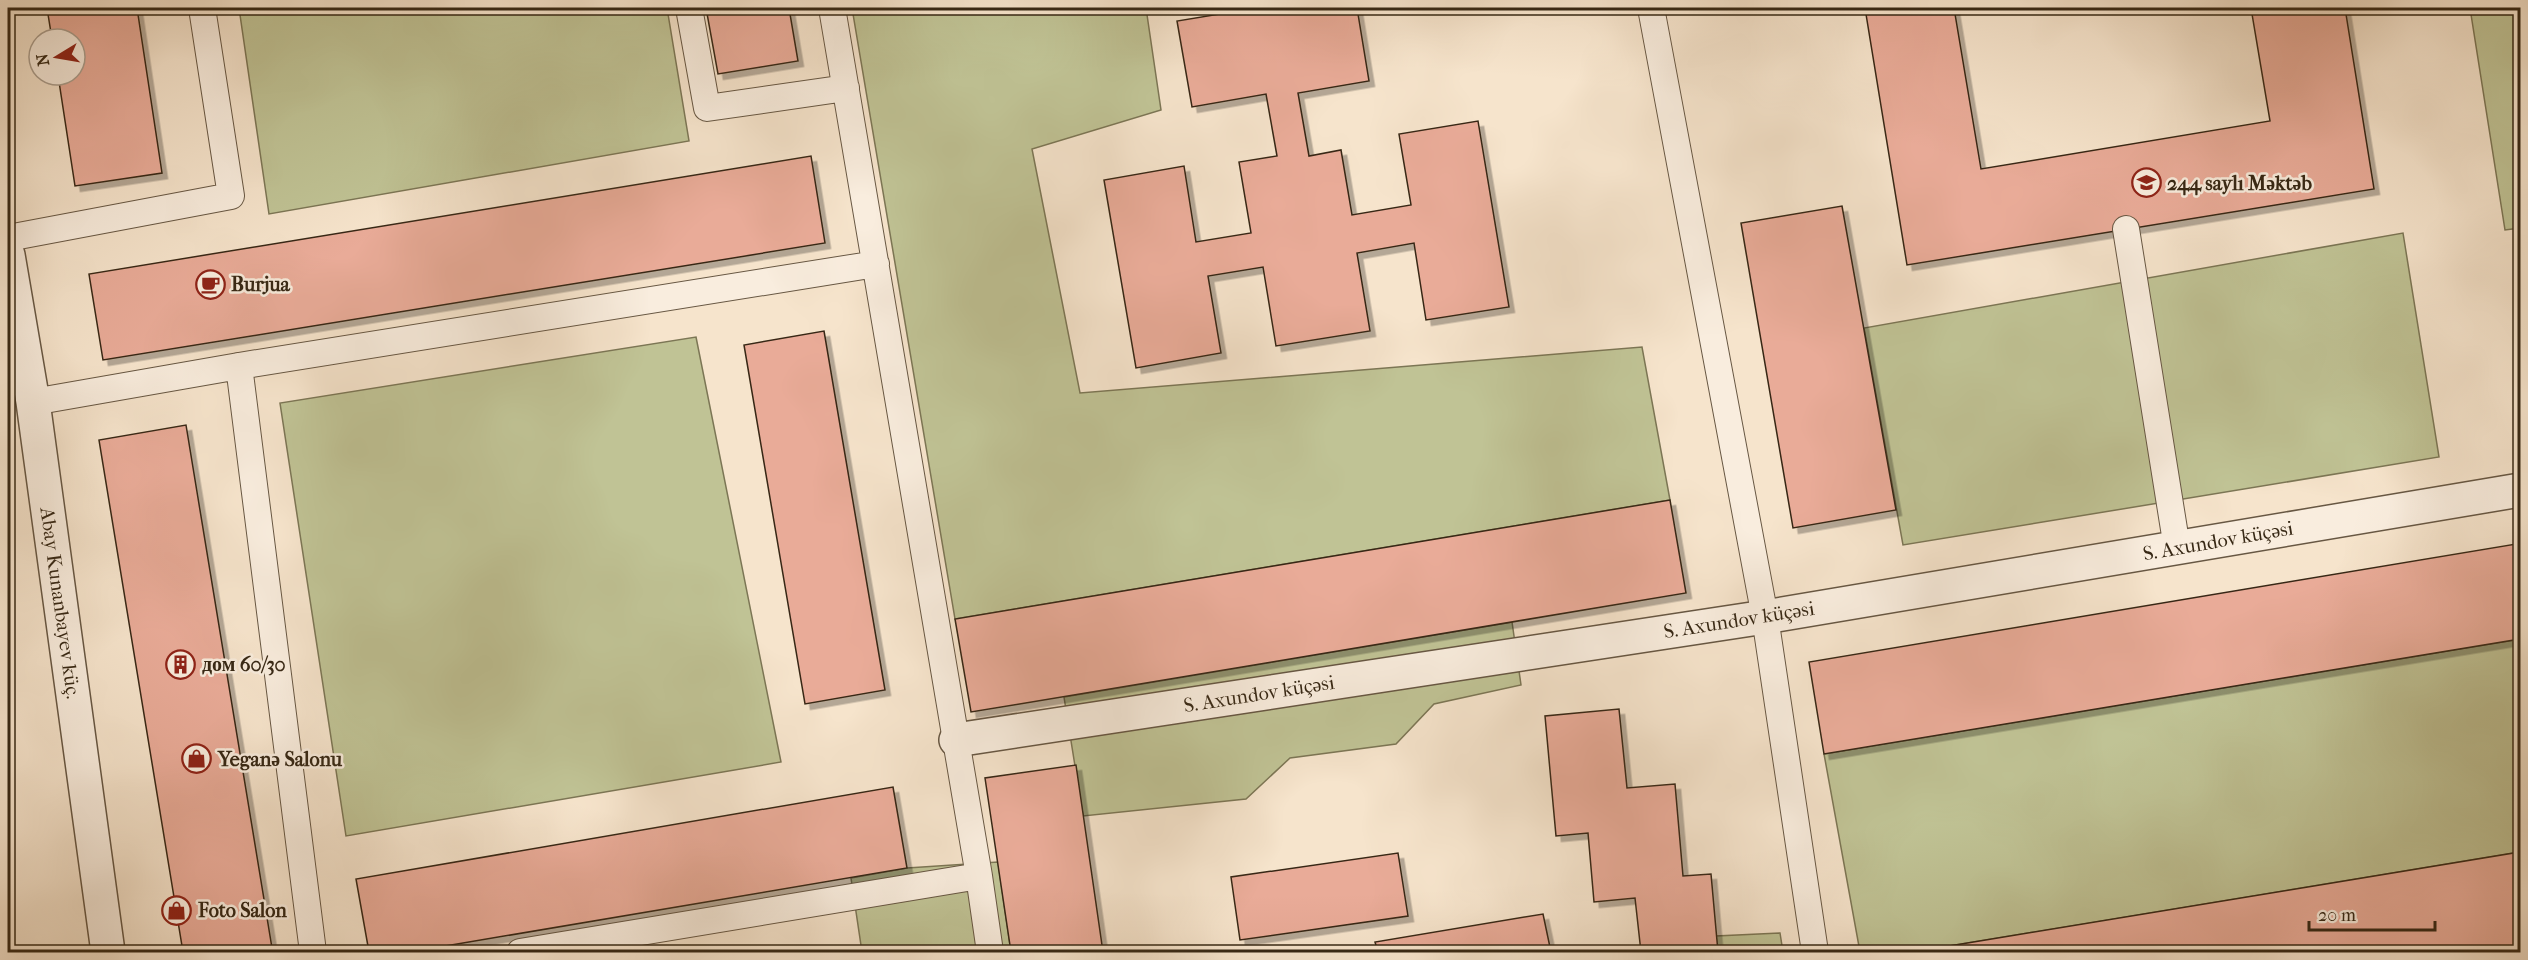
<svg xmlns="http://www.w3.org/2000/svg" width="2528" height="960" font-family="'IM FELL French Canon',serif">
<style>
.green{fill:#c0c395;stroke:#7c7655;stroke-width:1.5}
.building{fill:#e9ab98;stroke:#372815;stroke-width:1.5;filter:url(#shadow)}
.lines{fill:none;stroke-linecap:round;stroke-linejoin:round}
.service-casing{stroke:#675743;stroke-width:28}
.minor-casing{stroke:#675743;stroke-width:36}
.tertiary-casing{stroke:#675743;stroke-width:36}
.service{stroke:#f9edde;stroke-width:26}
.minor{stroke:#f9edde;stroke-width:33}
.tertiary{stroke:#f9edde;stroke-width:33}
.labels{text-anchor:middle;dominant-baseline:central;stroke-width:5;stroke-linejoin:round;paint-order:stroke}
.poi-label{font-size:20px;font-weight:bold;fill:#372815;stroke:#f9edde;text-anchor:start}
.street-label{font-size:20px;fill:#372815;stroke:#f9edde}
</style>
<defs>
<filter id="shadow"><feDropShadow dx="5.5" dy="5.5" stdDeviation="0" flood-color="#0004"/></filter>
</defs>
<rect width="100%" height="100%" fill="#f6e4cc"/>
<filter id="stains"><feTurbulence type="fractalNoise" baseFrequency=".00333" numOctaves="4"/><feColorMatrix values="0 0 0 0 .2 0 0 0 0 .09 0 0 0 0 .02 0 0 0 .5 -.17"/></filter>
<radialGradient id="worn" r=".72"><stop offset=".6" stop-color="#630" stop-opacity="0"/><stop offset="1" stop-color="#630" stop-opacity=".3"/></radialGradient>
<path class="green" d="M239,8h428l22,133 -420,73z
M852,8h294l15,102 -129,39 48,244 562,-46 28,153 -715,119z
M2470,8h50v220l-15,2z
M2403,233l36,224 -536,88 -39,-217z
M696,337l85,425 -435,74 -66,-433z
M1512,622l9,63 -87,19 -38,40 -106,14 -44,41 -163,17 -19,-119z
M2520,639v213l-607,100h-53l-36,-198z
M998,862l13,90h-149l-11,-74 56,-10z
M1780,933l3,19h-65l-2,-16z"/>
<path class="building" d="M47,8h90l25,165 -87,13 -17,-111h17v-36h-23z
M706,8h83l9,53 -80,13z
M1256,8h101l12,73 -71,12 11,63 32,-6 11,65 59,-10 -12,-71 79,-13 31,186 -83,13 -12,-77 -57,10 13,78 -94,15 -13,-79 -55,9 13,77 -85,15 -32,-188 80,-14 12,76 55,-9 -12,-71 38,-6 -11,-62 -74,13 -15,-86z
M1865,8h89l27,161 289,-48 -19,-113h94l29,181 -467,76z
M811,156l14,87 -722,117 -14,-86z
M1842,206l54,304 -103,18 -52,-305z
M824,331l61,359 -80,14 -61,-359z
M186,425l86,523 -26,4h-63l-84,-512z
M1670,500l16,93 -715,119 -16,-93z
M2516,544l4,31v64l-696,115 -15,-92z
M1619,709l8,79 48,-4 8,92 28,-2 7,78h-77l-6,-54 -41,4 -6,-69 -32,3 -11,-120z
M1076,765l27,187h-92l-26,-174z
M893,787l14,81 -497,84h-41l-13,-73z
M2520,852v95l-33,5h-574z
M1398,853l10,63 -168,24 -9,-63z
M1543,914l8,38h-173l-3,-10z"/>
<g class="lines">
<defs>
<path id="service" d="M689,8l18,100 139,-20
M1651,8l114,609 50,335
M2126,229l51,319
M8,238l223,-42 -29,-188
M239,366l74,586
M33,402l206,-36 637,-102
M979,876l11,76
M520,952l459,-76 -147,-868"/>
<path id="minor" d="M956,740l809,-123 755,-127"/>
<path id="tertiary" d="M8,255l25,147 75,550"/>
</defs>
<use href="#service" class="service-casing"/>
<use href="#minor" class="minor-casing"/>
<use href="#tertiary" class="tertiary-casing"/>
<use href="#service" class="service"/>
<use href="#minor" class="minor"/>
<use href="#tertiary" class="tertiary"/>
</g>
<defs>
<symbol id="school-ring" viewBox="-11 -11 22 22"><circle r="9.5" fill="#f9edde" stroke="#8f2418" stroke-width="1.5"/><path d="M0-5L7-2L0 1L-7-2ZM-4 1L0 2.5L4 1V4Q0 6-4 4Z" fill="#8f2418"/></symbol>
<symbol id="cafe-ring" viewBox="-11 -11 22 22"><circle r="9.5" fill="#f9edde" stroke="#8f2418" stroke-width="1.5"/><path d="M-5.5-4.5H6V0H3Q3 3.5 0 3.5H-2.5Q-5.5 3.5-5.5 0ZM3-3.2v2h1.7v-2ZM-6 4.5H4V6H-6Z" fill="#8f2418"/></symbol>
<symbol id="building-ring" viewBox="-11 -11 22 22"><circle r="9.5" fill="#f9edde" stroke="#8f2418" stroke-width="1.5"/><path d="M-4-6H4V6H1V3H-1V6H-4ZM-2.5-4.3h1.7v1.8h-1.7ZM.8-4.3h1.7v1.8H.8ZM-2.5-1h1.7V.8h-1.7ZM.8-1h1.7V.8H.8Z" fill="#8f2418"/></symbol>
<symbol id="shop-ring" viewBox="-11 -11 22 22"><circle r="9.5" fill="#f9edde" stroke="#8f2418" stroke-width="1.5"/><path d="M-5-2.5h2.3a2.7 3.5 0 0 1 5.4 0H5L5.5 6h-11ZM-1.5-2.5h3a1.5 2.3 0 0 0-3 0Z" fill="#8f2418"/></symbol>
</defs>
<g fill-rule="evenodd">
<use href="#school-ring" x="2130" y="166" width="33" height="33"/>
<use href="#cafe-ring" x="194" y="268" width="33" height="33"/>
<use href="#building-ring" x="164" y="648" width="33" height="33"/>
<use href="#shop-ring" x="180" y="742" width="33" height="33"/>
<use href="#shop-ring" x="160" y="894" width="33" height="33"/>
</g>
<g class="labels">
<g class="poi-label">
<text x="2167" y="183">244 saylı Məktəb</text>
<text x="231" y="284">Burjua</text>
<text x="202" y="664">дом 60/30</text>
<text x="218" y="759">Yeganə Salonu</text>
<text x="198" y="910">Foto Salon</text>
</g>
<g class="street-label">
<text transform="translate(2218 541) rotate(-10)">S. Axundov küçəsi</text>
<text transform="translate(60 603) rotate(82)">Abay Kunanbayev küç.</text>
<text transform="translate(1739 620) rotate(-9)">S. Axundov küçəsi</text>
<text transform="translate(1259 694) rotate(-9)">S. Axundov küçəsi</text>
</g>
</g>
<rect width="2528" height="960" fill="none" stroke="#f6e4cc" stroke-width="30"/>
<rect x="9" y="9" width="2510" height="942" fill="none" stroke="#372815" stroke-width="3"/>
<rect x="15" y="15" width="2498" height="930" fill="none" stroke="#372815" stroke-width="1.5"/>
<g transform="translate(57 57) rotate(259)"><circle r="28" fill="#f9edde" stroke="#ab9e8e" stroke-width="1.5"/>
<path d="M0-4.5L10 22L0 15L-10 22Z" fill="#8f2418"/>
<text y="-9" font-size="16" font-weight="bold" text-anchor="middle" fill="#372815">N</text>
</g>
<path d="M2309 921v9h126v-9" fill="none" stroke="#372815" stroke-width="3"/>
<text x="2318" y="921" font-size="18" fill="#372815" stroke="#f9edde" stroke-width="4.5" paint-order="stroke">20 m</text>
<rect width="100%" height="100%" filter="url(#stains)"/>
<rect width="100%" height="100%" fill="url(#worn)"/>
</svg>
